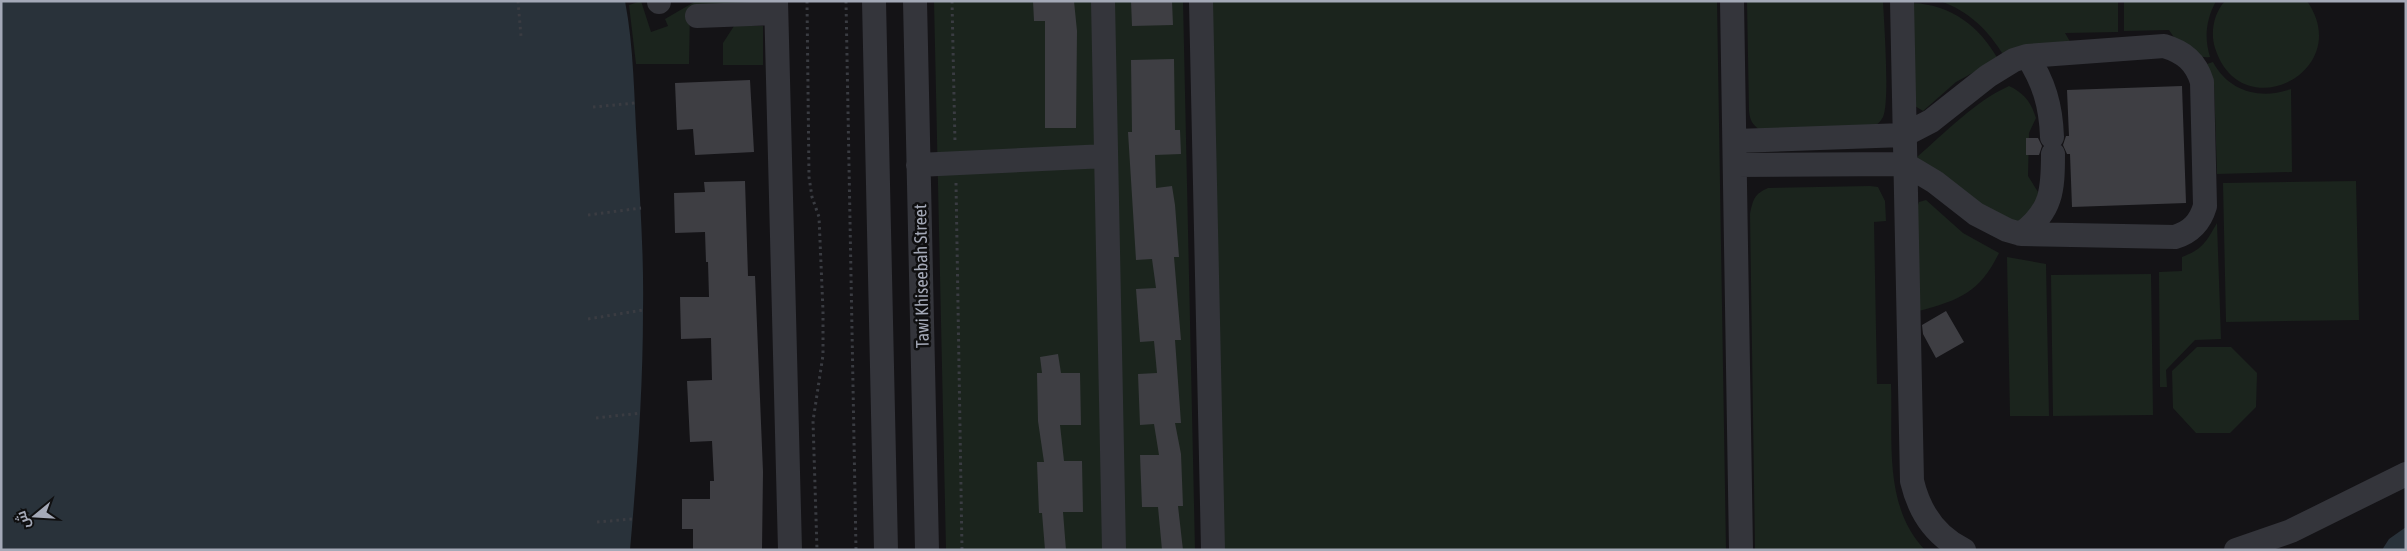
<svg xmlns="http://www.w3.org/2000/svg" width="2407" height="551" font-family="'Asap Condensed',Cairo,sans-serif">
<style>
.green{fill:#1b241d}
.water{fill:#29323a}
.building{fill:#3e3e43}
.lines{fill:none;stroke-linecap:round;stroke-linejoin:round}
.path{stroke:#3a3c42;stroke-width:3;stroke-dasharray:2.5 4;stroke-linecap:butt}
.minor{stroke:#34353b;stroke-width:24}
.labels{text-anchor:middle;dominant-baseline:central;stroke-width:5;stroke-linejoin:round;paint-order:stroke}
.street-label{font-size:18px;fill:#a4a9b7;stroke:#0f0f10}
</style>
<rect width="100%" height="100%" fill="#141316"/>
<path class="green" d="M641,1l10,31 17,-6 -3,-7 31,-18h64v5l-70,4 -1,54h-53l-7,-59z
M934,1h249l12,549h-249z
M1211,1h506l9,549h-502z
M1747,1h136c1,21 7,101 0,116 -3,6 -8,9 -14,12l-105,3c-10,-5 -14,-10 -15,-21z
M1940,1h178v31l-53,1 7,12 -68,11c-16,-26 -35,-45 -64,-55z
M2124,1h92c-10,19 -12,36 -6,56 -17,2 -32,-13 -41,-27l-45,1z
M2225,1h82c49,70 -66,129 -92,47 -5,-16 -1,-35 10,-47z
M1913,3c39,2 66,23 85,56l-42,23 -33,29 -8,-5z
M734,26h29v39h-40v-22z
M2213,62c16,30 48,38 78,27l1,83 -75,2 -3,-91 -7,-19z
M2009,86c15,7 22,16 27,32l-7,15 -1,43 10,16 -1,12 -19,19 -45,-21 -56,-45c29,-25 57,-55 92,-71z
M2356,181l3,139 -133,2 -3,-139z
M1870,186l8,1 7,14 1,20 -12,1 3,162h14c2,57 -8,122 34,166h-170l-5,-336c3,-14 4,-20 18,-26z
M1926,200l37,33 36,20c-19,39 -39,47 -80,58l-2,-103 2,-6z
M2217,223l4,116 -26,1 -29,30 1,17h-7l-1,-115 23,-1v-14c21,-8 24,-15 35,-34z
M2007,257l39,7 3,152h-39z
M2151,274l2,141 -100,1 -2,-141z
M2197,347h34l26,26 -1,34 -26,26h-34l-23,-25 -1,-37z"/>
<path class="water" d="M1,1h624c9,47 9,96 12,144 3,55 7,111 6,166 0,80 -6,159 -13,239h-629z
M2406,527v23h-24l7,-11z"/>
<path class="building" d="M1033,1h41l3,30 -1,97h-31v-107h-11z
M1131,1h41l1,24 -41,1z
M1174,59l1,71h5l1,24 -26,1 1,33 16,-2 3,19 4,52h-5l7,83h-6l6,83h-6l6,31 2,52h-5l5,44h-21l-4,-43h-16l-2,-52h19l-5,-31 -14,1 -2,-51 19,-1 -3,-32 -14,1 -4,-53 20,-1 -4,-29 -16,1 -8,-128h4l-1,-72z
M750,80l4,72 -59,3 -2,-26 -16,1 -2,-47z
M2182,86l4,117 -114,4 -2,-53h-3l-4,-9 3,-9h3l-2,-46z
M2026,138h12l4,8 -3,9h-13z
M745,181l3,95h7l8,196 -1,78h-69v-21h-11v-30h28v-18h4l-2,-40 -22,1 -3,-61 25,-1 -1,-42 -30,1 -1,-42h29l-1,-35h-2l-1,-30 -30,1 -1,-40 31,-1 -1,-10z
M1946,311l18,31 -28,16 -13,-24 -1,-9z
M1058,354l3,19h19l1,52h-21l4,36h18l1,51h-20l3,38h-21l-3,-37h-3l-2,-51h7l-6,-41 -1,-48h5l-2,-16z"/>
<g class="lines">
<path class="path" d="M518,1l3,35
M807,1l2,176 3,20 7,20 4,94v44l-10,66 4,129
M846,1l10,549
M952,1l3,142
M593,107l42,-4
M956,183l6,367
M588,215l53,-7
M588,319l55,-9
M596,418l45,-5
M597,522l35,-3"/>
<path class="minor" d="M776,1l14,549
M874,1l12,549
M915,1l12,549
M1103,1l11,549
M1201,1l12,549
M1732,1l9,549
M1902,1l10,480c7,30 23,55 52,69
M659,2v-1
M697,16l79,-3
M2027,56c17,26 24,50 25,81
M1735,141l169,-6 27,-14 57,-45 26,-16 13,-4 137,-10c20,6 32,16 38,36l3,124c-5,17 -14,26 -30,31l-154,-3 -14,-4 -31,-16 -41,-32 -30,-18 -170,1
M918,165l188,-9
M2021,234c31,-23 32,-44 32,-80
M2236,550l55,-19 115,-57"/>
</g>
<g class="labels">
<g class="street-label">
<text transform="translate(921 276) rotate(-91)">Tawi Khiseebah Street</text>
</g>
</g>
<rect width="2407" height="551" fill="none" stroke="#a4a9b7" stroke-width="5"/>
<g transform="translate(35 516) rotate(252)" stroke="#0f0f10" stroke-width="4" paint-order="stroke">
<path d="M0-4L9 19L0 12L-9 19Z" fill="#a4a9b7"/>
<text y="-8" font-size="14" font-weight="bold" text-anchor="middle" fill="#a4a9b7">ش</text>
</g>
</svg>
